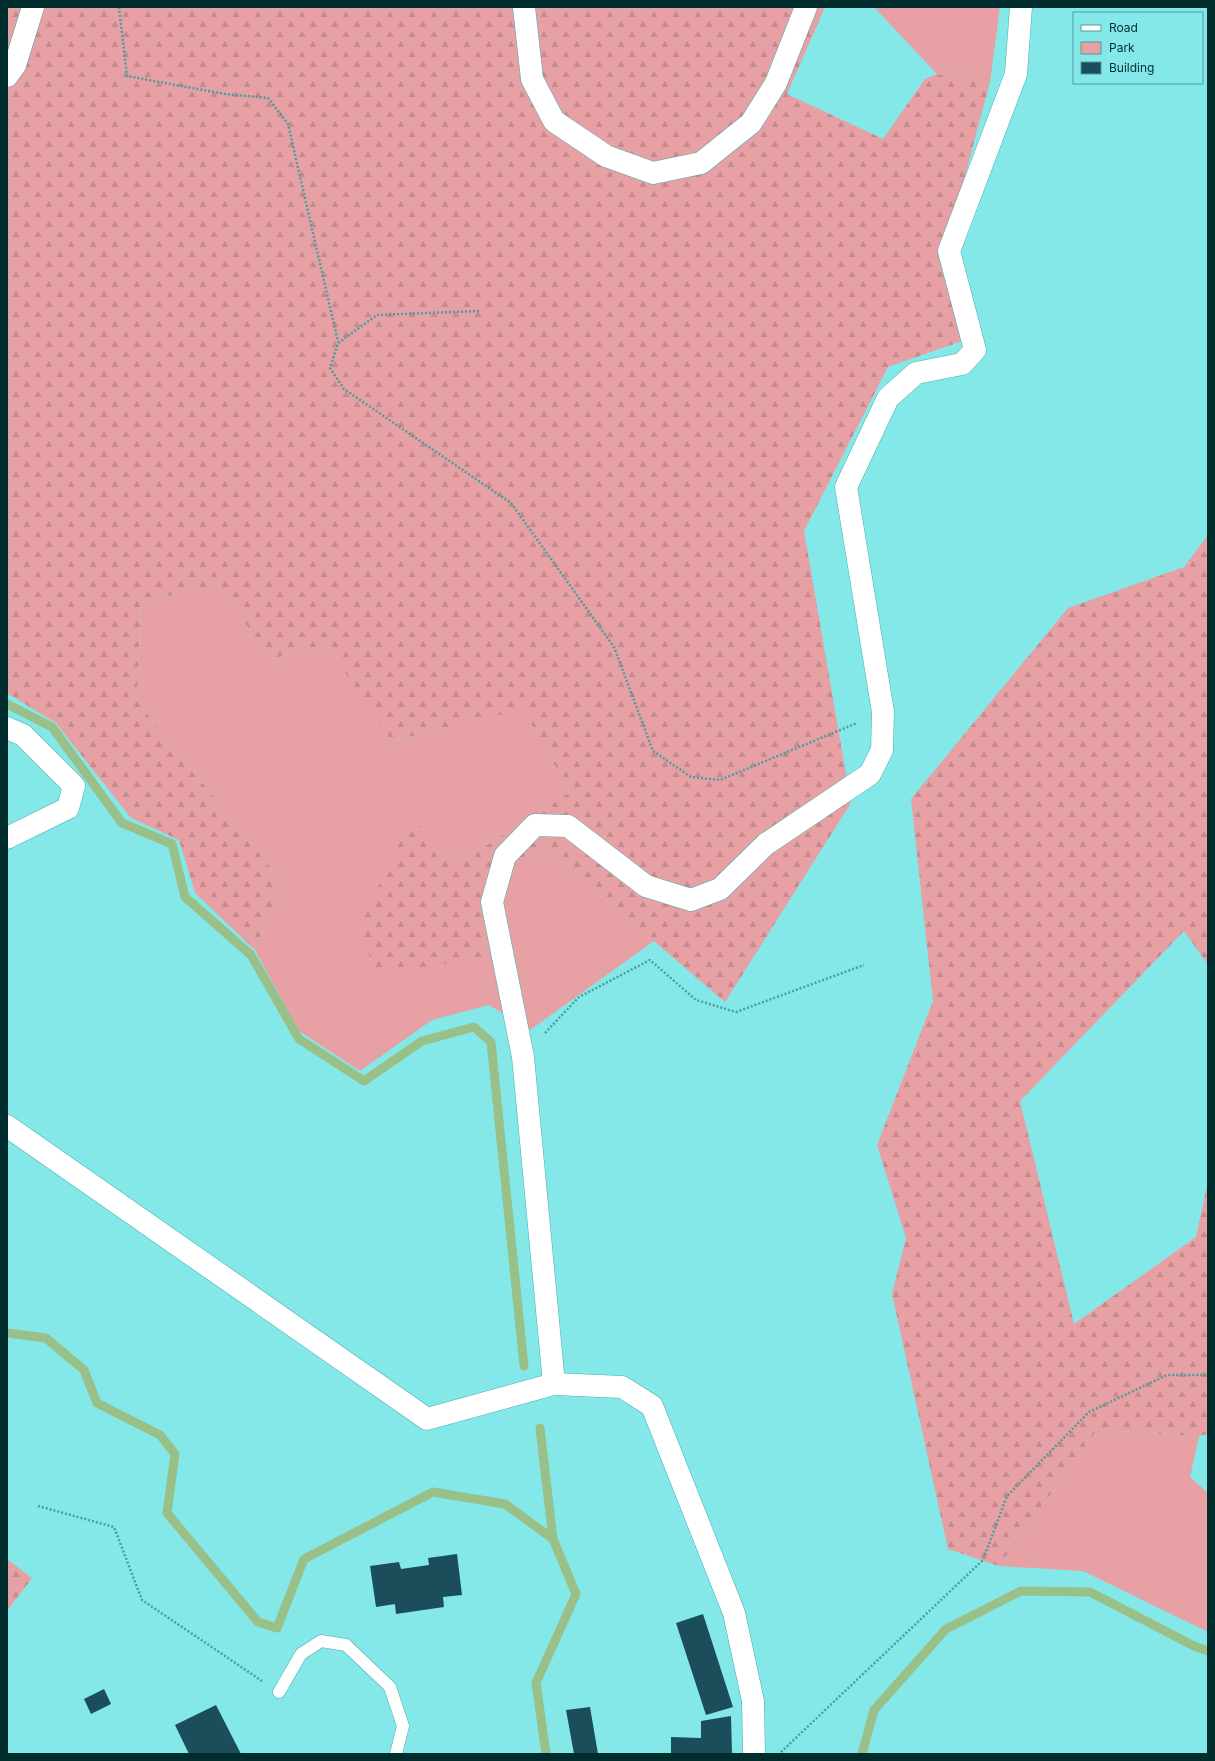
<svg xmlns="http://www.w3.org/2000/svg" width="1215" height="1761" font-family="Inter,sans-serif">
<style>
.green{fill:#e7a0a3}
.forest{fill:url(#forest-firs)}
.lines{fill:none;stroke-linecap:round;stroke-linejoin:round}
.stream{stroke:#99c088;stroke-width:9}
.building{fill:#1b4d5a}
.service-casing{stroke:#46adaf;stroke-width:13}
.minor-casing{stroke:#46adaf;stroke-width:23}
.path{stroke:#4e9c9d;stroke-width:2.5;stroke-dasharray:2 2;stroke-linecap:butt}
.service{stroke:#fff;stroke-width:12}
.minor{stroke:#fff;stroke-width:22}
</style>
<defs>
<pattern id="forest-firs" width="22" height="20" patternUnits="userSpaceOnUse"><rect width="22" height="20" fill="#e7a0a3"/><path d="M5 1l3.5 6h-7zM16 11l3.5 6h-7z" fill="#c48a8d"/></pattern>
</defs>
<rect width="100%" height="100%" fill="#84e8e9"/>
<path class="green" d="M874,7h126l-10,75 -53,-8z
M217,585l54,74 55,-15 67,97 130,-33 47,84 -111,71 -47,-45 71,140 3,-82 58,-29 110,94 -124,89 -41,-25 -57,15 -72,51 -61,-40 -44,-81 27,-68 -145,-181 4,-99z
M1097,1430l102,6 -9,41 18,16v139l-125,-61 -84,-5z"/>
<path class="forest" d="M7,7h818l-38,87 96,45 42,-60 12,-5 53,8 -49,184 21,75 -74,26 -84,164 47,272 -126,199 -181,-155 -58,29 -3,82 -109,16 -13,-51 51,-106 47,46 111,-71 -47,-83 -131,32 -66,-97 -55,15 -54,-74 -76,17 -4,99 145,181 -27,68 -60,-57 -16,-53 -48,-22 -75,-95 -49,-30z
M1208,535v430l-24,-34 -164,170 54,223 122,-87 12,-56v253l-9,2 -102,-6 -98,136 -51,-17 -56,-255 14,-56 -29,-93 56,-144 -22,-202 157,-191 116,-41z
M7,1559l25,19 -25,33z"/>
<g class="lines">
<path class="stream" d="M7,704l45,23 70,96 50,21 13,53 66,58 48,84 65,42 58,-40 52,-14 17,15 33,324
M7,1333l39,5 38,32 13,33 63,32 15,19 -8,59 91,109 19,6 27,-69 129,-67 72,12 48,35
M540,1428l13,111 23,55 -40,89 10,71
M862,1754l12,-44 72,-81 75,-38 69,1 104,54 14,5"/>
</g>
<path class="building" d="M457,1554l5,41 -19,2 1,10 -48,7 -1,-10 -19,3 -6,-41 29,-4 2,7 28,-4 -1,-7z
M703,1614l30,93 -27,8 -30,-92z
M104,1689l7,15 -20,10 -7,-15z
M216,1705l25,49h-52l-14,-29z
M590,1707l8,47h-24l-8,-44z
M731,1716l1,38h-61v-17l30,1v-17z"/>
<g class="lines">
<defs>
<path id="service" d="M279,1692l22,-38 20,-13 25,4 44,42 13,39 -7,28"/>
<path id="minor" d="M524,7l8,72 22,42 52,35 47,17 48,-10 50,-40 25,-40 30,-76
M7,76l8,-11 18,-58
M7,728l16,7 51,51 -6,22 -61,30
M7,1126l420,293 127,-35 68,3 30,19 82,207 19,88 1,53
M554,1384l-31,-327 -31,-155 13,-46 30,-31 33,1 78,60 45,14 29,-11 46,-45 104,-70 12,-24 1,-38 -37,-225 42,-89 28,-25 46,-9 13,-14 -26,-99 67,-177 5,-67"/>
</defs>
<use href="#service" class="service-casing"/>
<use href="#minor" class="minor-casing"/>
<path class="path" d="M119,7l8,69 98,18 43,4 20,26 50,218
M479,311l-102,4 -39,28 -8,25 14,21 167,114 103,144 39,104 38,26 29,3 137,-57
M545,1033l34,-36 71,-37 46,40 40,12 128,-47
M38,1506l76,21 28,73 120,81
M781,1752l202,-192 24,-64 82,-84 78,-37h41"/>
<use href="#service" class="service"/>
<use href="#minor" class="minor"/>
</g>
<rect width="1215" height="1761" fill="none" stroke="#002e2f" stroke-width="16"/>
<rect x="1073" y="12" width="130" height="72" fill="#84e8e9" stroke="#4f9e9f"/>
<rect x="1081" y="25" width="20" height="6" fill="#ffffff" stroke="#4f9e9f"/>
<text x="1109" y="32" font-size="12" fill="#002e2f">Road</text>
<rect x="1081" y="42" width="20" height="12" fill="#e7a0a3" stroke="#4f9e9f"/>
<text x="1109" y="52" font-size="12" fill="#002e2f">Park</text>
<rect x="1081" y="62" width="20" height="12" fill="#1b4d5a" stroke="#4f9e9f"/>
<text x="1109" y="72" font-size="12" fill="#002e2f">Building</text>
</svg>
